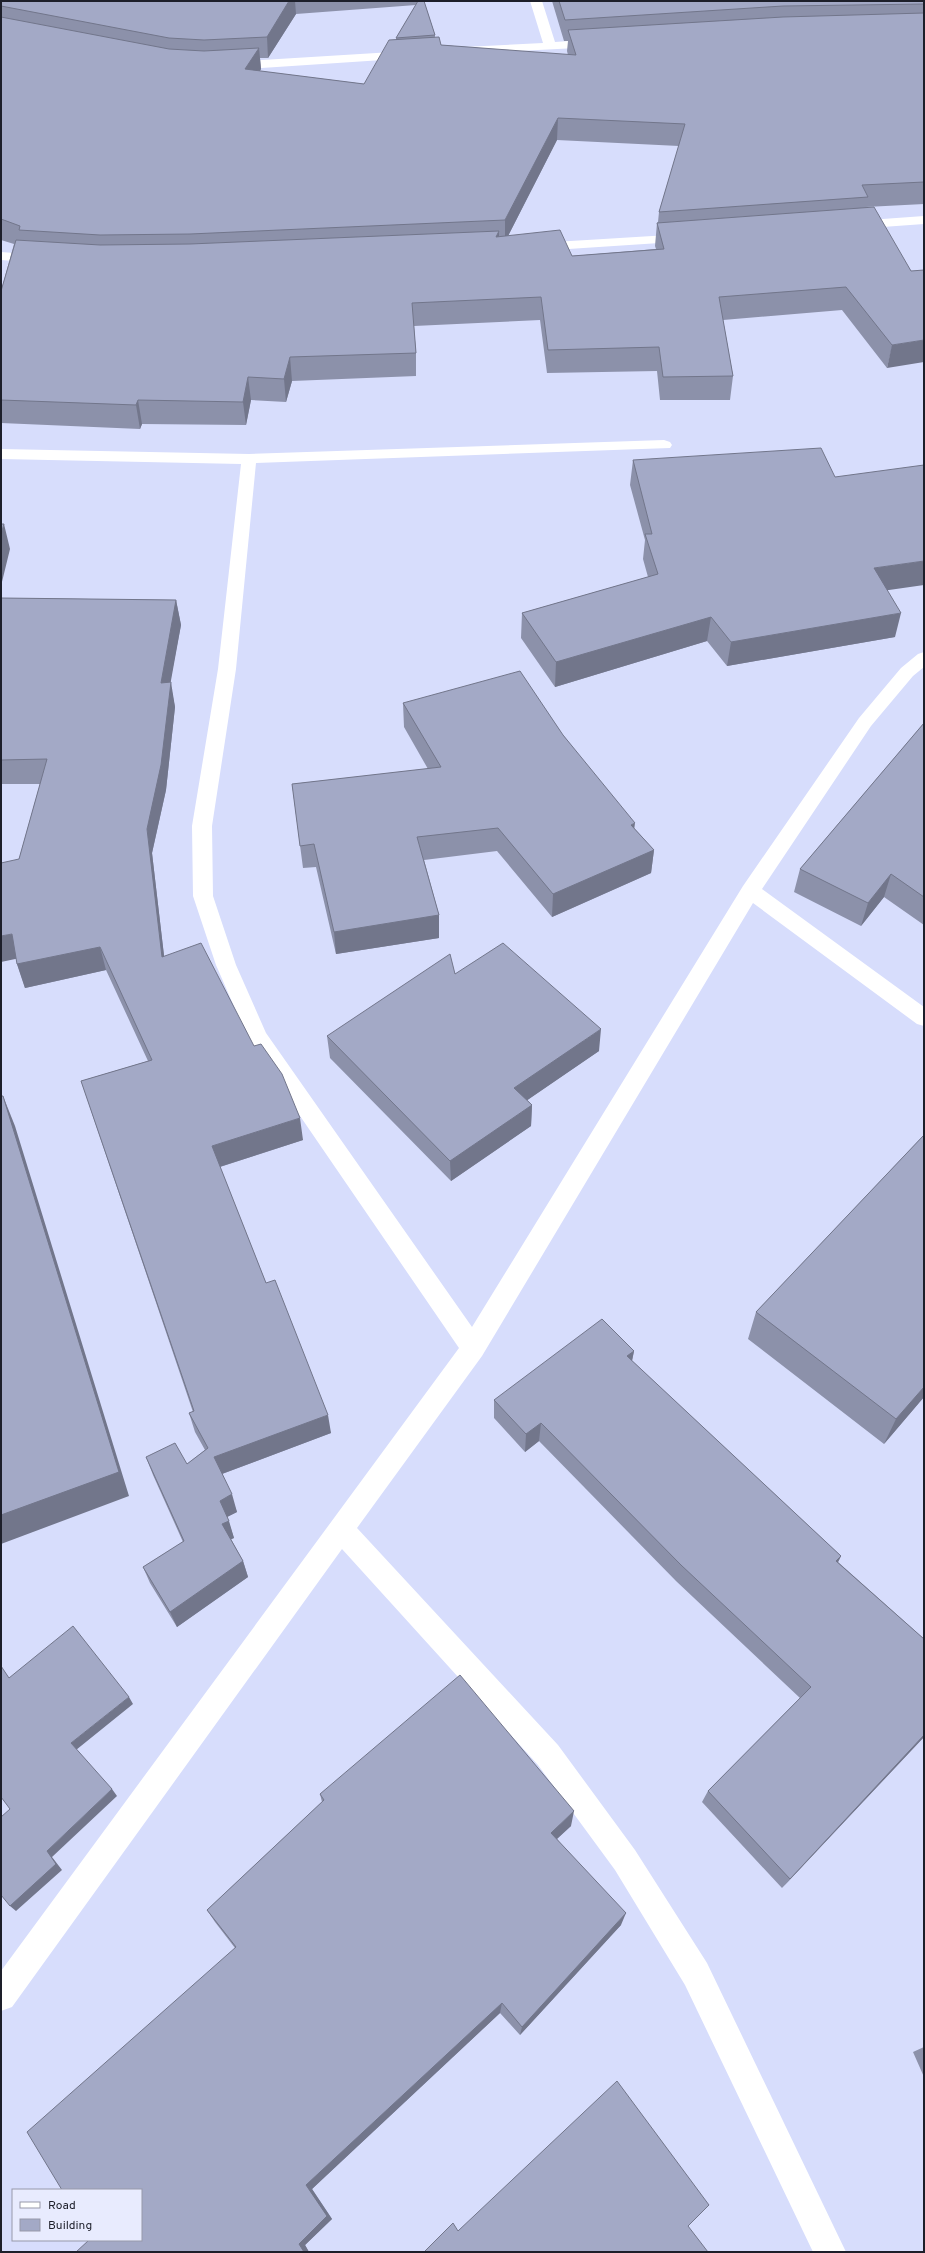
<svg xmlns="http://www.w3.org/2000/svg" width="925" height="2253" font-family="Overpass,sans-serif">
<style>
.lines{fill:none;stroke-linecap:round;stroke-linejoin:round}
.minor{fill:#fff;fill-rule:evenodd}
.wall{fill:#8c91aa;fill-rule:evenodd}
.shaded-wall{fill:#72768b}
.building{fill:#a3a9c6;stroke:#72768b}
</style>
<rect width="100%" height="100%" fill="#d7ddfc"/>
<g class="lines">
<path class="minor" d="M530,1h12l13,41 42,-3 6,4 -6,4 -137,7 -2,-3 6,-4 79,-4z
M409,51l4,1 2,3 -2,3 -183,12 -6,-4 6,-4z
M924,216v8l-69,5 -7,-4 7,-4z
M685,234l7,4 -2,3 -152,10 -7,-4 7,-4z
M1,252l39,3 7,4 -7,4 -39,-3z
M664,440l6,2 2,3 -2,3 -414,15 -20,206 -24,157 1,70 23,69 30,68 206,294 271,-441 116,-168 42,-50 17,-14 6,-2v15l-11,9 -42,50 -109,163 162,118v19l-7,-2 -164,-121 -271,453 -125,172 201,217 77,105 72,113 139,289h-33l-128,-267 -70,-115 -77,-105 -196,-216 -330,458 -11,4v-40l458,-623 -209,-305 -34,-78 -23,-69 -1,-70 26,-157 23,-205 -240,-5v-10l248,5z"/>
</g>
<path class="wall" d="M1,1h423l11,34v3l6,7 127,10 -1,-4 1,-10h-4l-12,-40h372v203l-58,3 45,64 -24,97 -45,-58 -119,10 10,56 -3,24h-70l-3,-29 -110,2 -7,-53 -126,6 2,27v23l-124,5 -6,21 -35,-2 -5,25 -104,-1 -2,5 -139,-6v-132l13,-47 -13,-4zM416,5l-20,33v2l-32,44 -104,-13 1,-2 -1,-11h8l28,-44zM557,140l122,6 -20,66 -1,10 -1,1 -2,23 1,3 -84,7 -64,-20z
M633,460l254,130 8,47 -168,29 -20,-25 -152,46 -34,-49 1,-25 126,-36 -5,-18 2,-19 -15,-55z
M1,598l175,2 5,25 -11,57 5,25 -9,83 -14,63 12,103 139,184 -83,27 46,116 65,150 -109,41 15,38 -10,5 7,21 -3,1 12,22 5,16 -71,50 -27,-44 -7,-16 40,-25 -30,-67 -7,-18 41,7 18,-14 -10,-18 -6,-19 4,-1 -112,-331 67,-20 -42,-91 -81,18 -8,-24 2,-105 21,-75h-39z
M403,703l160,32 71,93 20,22 -3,23 -99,44 -55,-66 -73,9 15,55v23l-103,16 -20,-87 -13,1 -11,-84 136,-15 -24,-42z
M924,723v202l-40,-28 -23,29 -67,-34 6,-23z
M455,974l144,77 -72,49 5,5 -1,21 -80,55 -121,-123 -3,-22z
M924,1135v262l-40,47 -136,-105 8,-27z
M634,1351l-2,10 209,195 -3,6 86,77v98l-142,151 -80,-86 6,-11 92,-93 -124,-117 -137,-140 -14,11 -31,-34v-18z
M320,1794l251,32 -14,13 64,86 -101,110 -20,-22 -188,176 20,30 -27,26 4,7h-233l65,-12 94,-292 -20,-26 -8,-12 115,-108z
M924,2047v30l-11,-25z"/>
<path class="shaded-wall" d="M289,1h6l1,13 -28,44 -1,-21z
M259,48l2,21 -14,22 -2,-22z
M558,118l-1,22 -52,102v-22z
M499,231v23l-3,-17z
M924,340v22l-37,6 5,-23z
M290,357l2,24 -6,21 -2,-23z
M248,377l3,23 -5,25 -3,-23z
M138,400l4,24 -2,5 -4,-24z
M4,524l6,25 -9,37v-52z
M924,561v24l-56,8 6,-25z
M176,600l5,25 -15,83 -5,-25z
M901,613l-6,24 -168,29 4,-24z
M711,617l-4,24 -152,46 1,-25z
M171,682l4,25 -9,83 -14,63 15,128 -5,-24 -15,-128z
M635,823l-3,23 -1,-21z
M654,850l-3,23 -99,44 1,-23z
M891,874l-7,23 -23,29 7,-23z
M439,915v23l-103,16 -2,-22z
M12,934l8,24 -19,4v-26z
M100,947l6,23 -81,18 -8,-24z
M601,1029l-2,22 -86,59 1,-22z
M3,1096l12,30 114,370 -128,48z
M532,1105l-1,21 -80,55 -1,-20z
M300,1118l3,22 -87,28 -4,-22z
M634,1351l-4,19 -3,-14z
M924,1387v10l-40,47 12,-25z
M328,1415l3,18 -112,42 -5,-18z
M541,1423l-2,18 -14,11 1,-18z
M232,1494l5,18 -12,6 -5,-17z
M229,1521l5,17 -7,3 -5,-17z
M841,1556l-8,16 3,-11z
M243,1561l5,16 -71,50 -7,-15z
M129,1697l4,7 -57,46 -5,-7z
M924,1735v2l-142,151 8,-9z
M112,1789l5,7 -65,61 10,13 -46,41 -6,-5 37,-55z
M574,1811l-3,15 -23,21 3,-14z
M626,1913l-5,12 -101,110 2,-8z
M502,2003l-2,10 -188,176 20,30 -27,26 4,7h-5l-5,-8 7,-59z"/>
<path class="building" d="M1,1h288l-22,36 -63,3 -35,-2 -168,-32z
M418,1h6l11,34 -39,3z
M559,1h365v3l-141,2 -218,14z
M924,13v169l-62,3 6,12 -209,15 26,-88 -127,-6 -53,102 -315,14 -90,1 -81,-5 1,-4 -19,-7v-202l168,32 35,2 55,-3 -14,21 119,15 25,-44 50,-3 2,8 135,10 -8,-25 215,-13z
M874,207l37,64 13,-1v70l-32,5 -46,-58 -127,10 14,79 -70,1 -4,-30 -111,3 -7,-53 -129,6 4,50 -126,4 -6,22 -36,-2 -5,25 -105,-2 -2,5 -135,-5v-109l15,-51 84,5 90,-1 309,-13 -3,6 64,-7 12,26 92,-7 -7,-26z
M821,448l14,29 89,-12v96l-50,7 27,45 -170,29 -20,-25 -155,45 -34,-49 136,-39 -13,-40h7l-19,-74z
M1,524h3l-3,10z
M1,598l175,2 -15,83 10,-1 -10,83 -14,64 15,128 39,-14 53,103 7,-2 21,30 18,44 -88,28 54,137 9,-3 53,135 -114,42 18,37 -12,7 9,20 -7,3 21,37 -73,51 -27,-45 41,-26 -38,-84 29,-14 12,21 21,-16 -19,-35 5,-2 -113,-330 71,-21 -52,-113 -83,17 -5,-30 -11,2v-73l18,-4 28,-100 -46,1z
M520,671l43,64 72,88 -4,2 23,25 -101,44 -55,-66 -81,9 22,78 -105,17 -20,-88 -14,2 -8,-62 149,-17 -38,-64z
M924,723v174l-33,-23 -23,29 -68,-34z
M503,943l98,86 -87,59 18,17 -82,56 -123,-125 123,-82 5,20z
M1,1096h2l116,376 -118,43z
M924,1135v252l-28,32 -140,-107z
M602,1319l32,32 -7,5 214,200 -5,5 88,78v96l-134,144 -82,-88 103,-104 -130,-122 -140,-142 -15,11 -32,-34z
M73,1626l56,71 -58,46 41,46 -65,62 9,13 -46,42 -9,-11v-78l9,-8 -9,-12v-131l8,12z
M460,1675l114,136 -23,22 75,80 -104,114 -20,-24 -196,182 21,31 -28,28 5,8h-228l13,-12h52v-50h-79l-35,-58 209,-185 -29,-37 117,-110 -4,-6z
M617,2081l92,124 -21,21 20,26h-284l29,-29 5,8z"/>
<rect width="925" height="2253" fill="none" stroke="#1d1f2a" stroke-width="4"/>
<rect x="12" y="2189" width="130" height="52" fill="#e8ebfe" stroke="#9799a9"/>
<rect x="20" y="2202" width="20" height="6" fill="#ffffff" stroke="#9799a9"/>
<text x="48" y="2209" font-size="12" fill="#1d1f2a">Road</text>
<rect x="20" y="2219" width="20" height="12" fill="#a3a9c6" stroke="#9799a9"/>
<text x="48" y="2229" font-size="12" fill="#1d1f2a">Building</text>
</svg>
